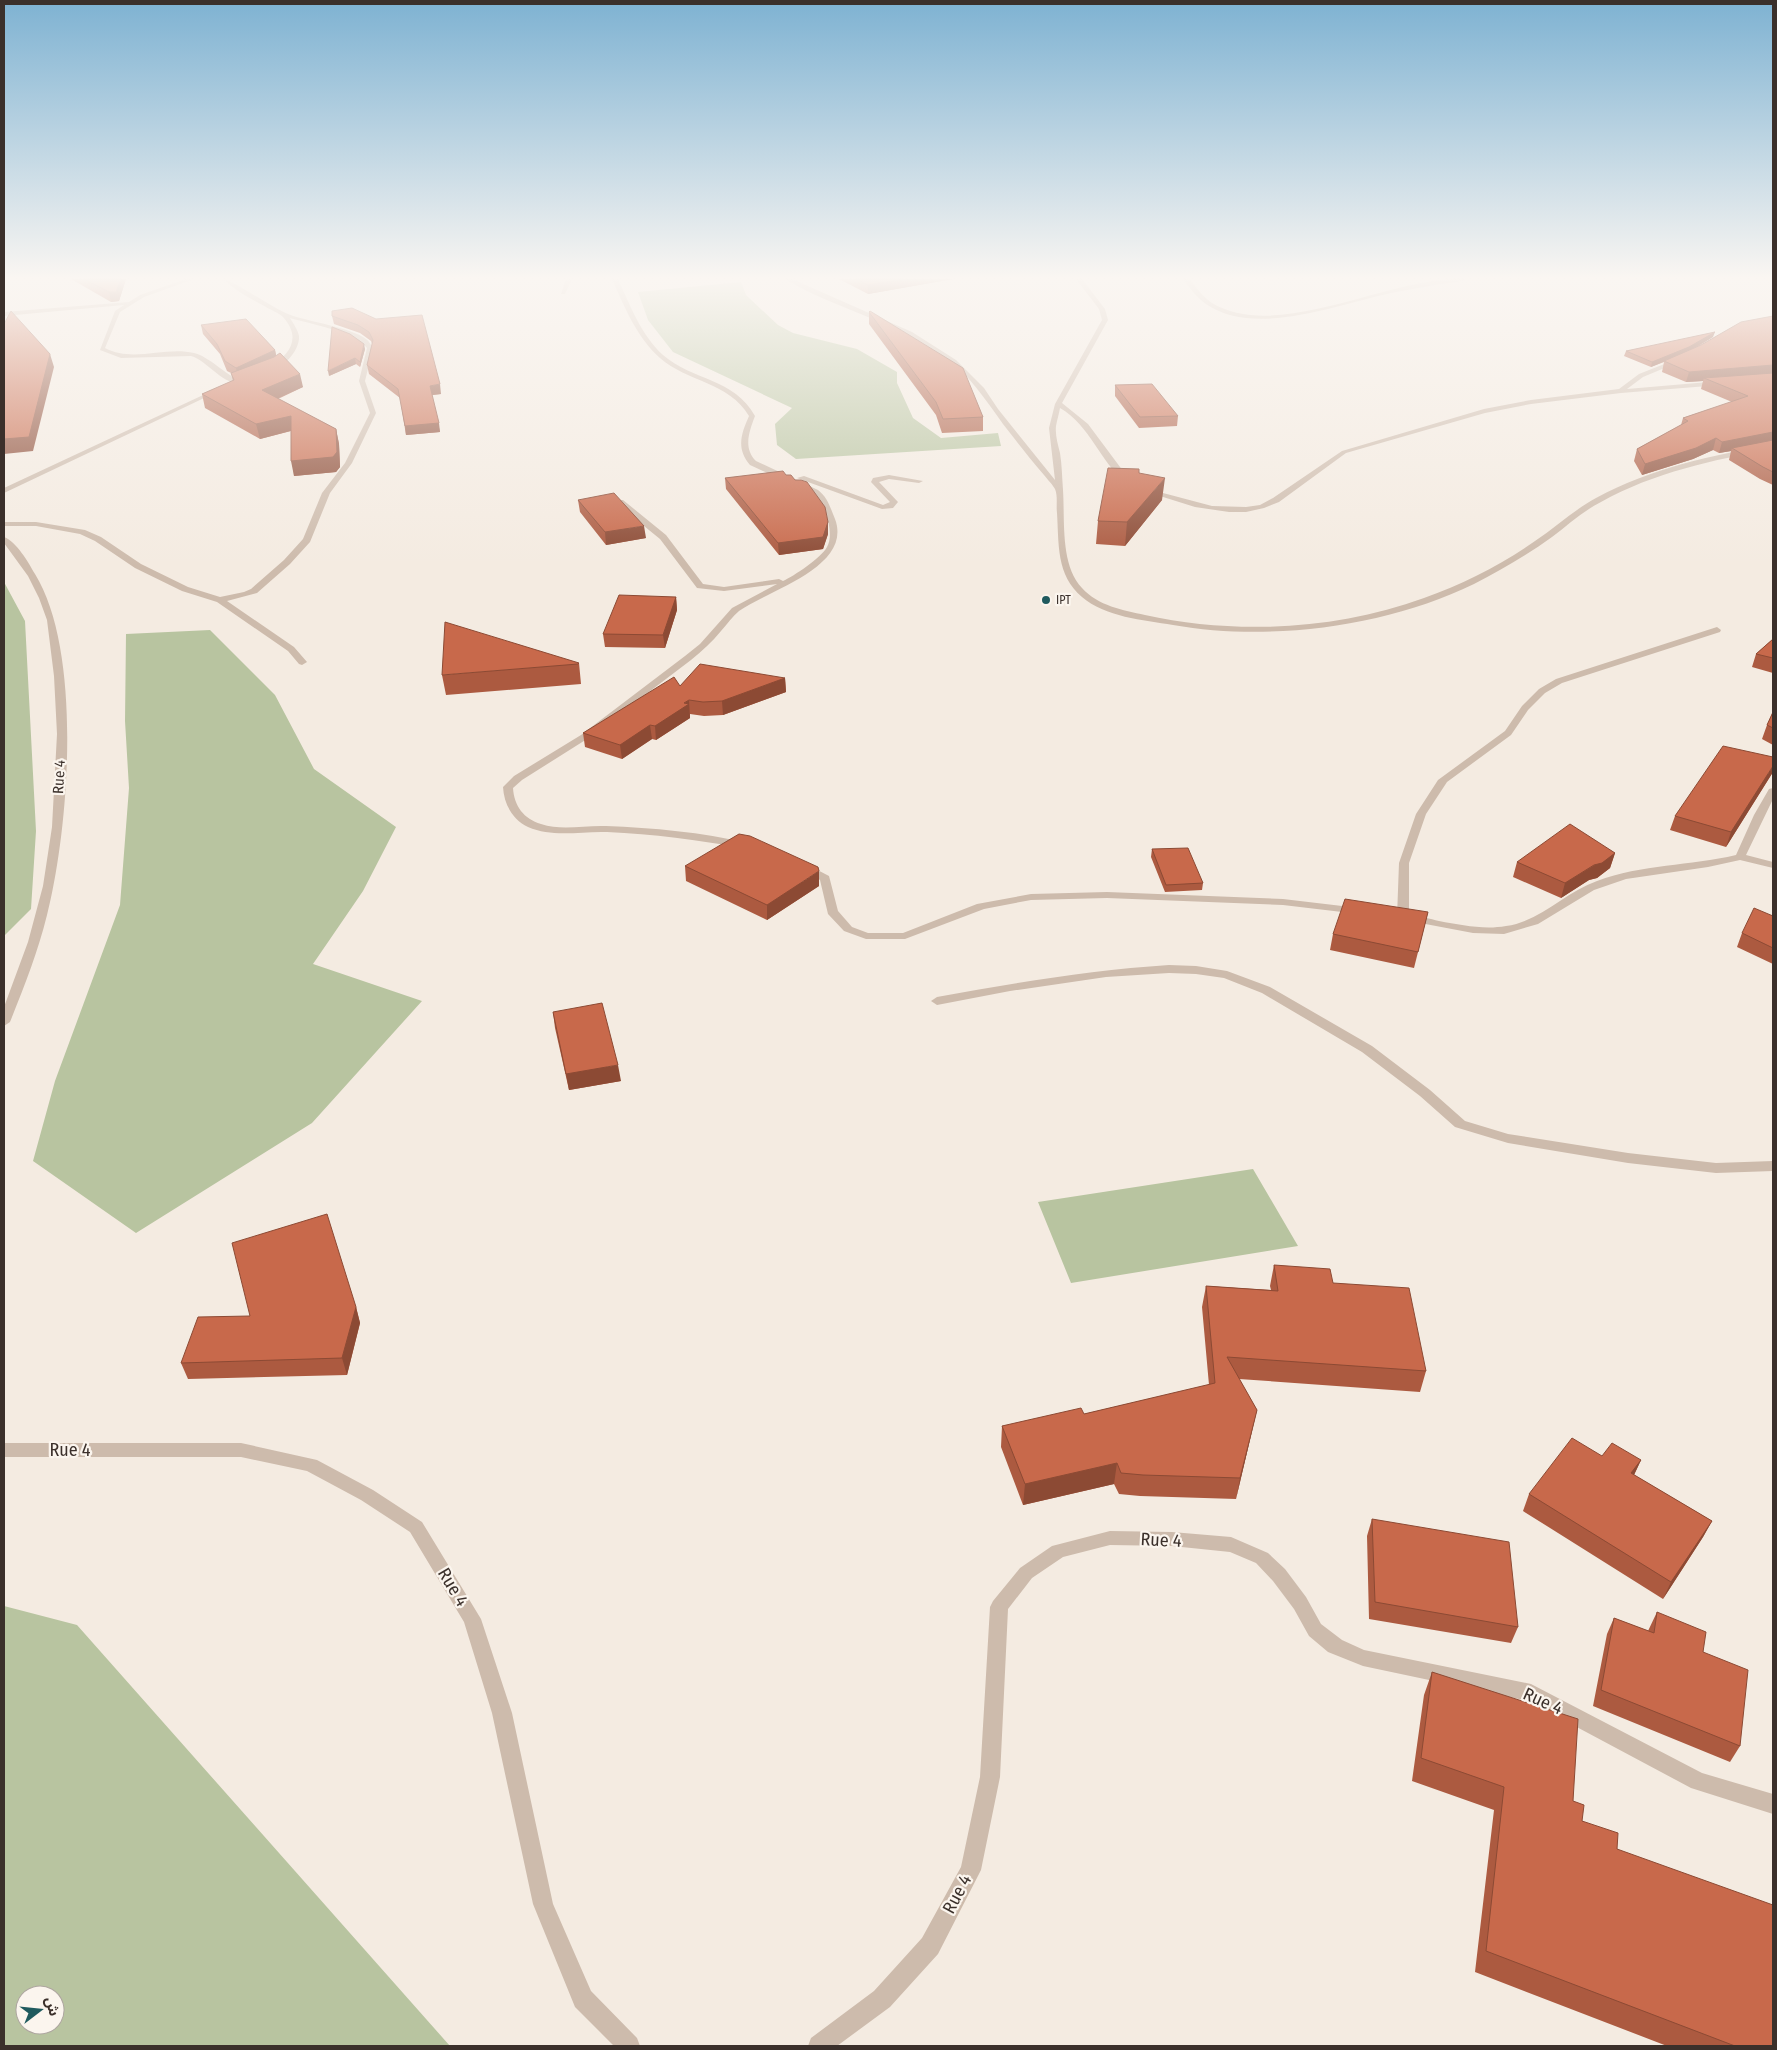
<svg xmlns="http://www.w3.org/2000/svg" width="1777" height="2050" font-family="'Fira Sans Condensed','Noto Sans Arabic',sans-serif">
<style>
.green{fill:#b8c4a0;fill-rule:evenodd}
.lines{fill:none;stroke-linecap:round;stroke-linejoin:round}
.minor{fill:#cdbbac;fill-rule:evenodd}
.wall{fill:#ac5a40}
.shaded-wall{fill:#8c4a34}
.building{fill:#c8694b;stroke:#8c4a34}
.poi-dot{fill:#1f5a5e;stroke:#fbf5ee;stroke-width:2}
.labels{text-anchor:middle;dominant-baseline:central;stroke-width:4.5;stroke-linejoin:round;paint-order:stroke}
.far-poi-label{font-size:12px;fill:#3b302b;stroke:#fbf5ee;text-anchor:start}
.street-label{font-size:15px;fill:#3b302b;stroke:#fbf5ee}
.near-street-label{font-size:18px;fill:#3b302b;stroke:#fbf5ee}
</style>
<rect width="100%" height="100%" fill="#f4ebe1"/>
<path class="green" d="M741,282l5,13 32,30 15,8 64,16 40,23v11l16,35 28,20 57,-5 3,13 -205,13 -19,-14 -2,-21 17,-16 -119,-56 -25,-32 -10,-28z
M4,582l21,39 11,210 -5,78 -27,27z
M210,630l65,65 39,74 82,58 -33,64 -50,73 109,37 -110,122 -176,110 -103,-72 22,-80 65,-176 9,-117 -4,-67 1,-87z
M1253,1169l45,77 -227,37 -33,-81z
M4,1606l73,19 373,421h-446zM25,1995h30v30h-30z"/>
<g class="lines">
<path class="minor" d="M186,279h8l-50,18 -24,15 -15,36c28,15 60,-2 89,5 14,3 31,21 46,28v2c-19,1 -32,-22 -49,-27l-70,2 -21,-8 15,-39 9,-6 -120,11v-4l125,-10 11,-7z
M223,279c8,0 51,30 65,35 20,8 62,13 78,25 3,2 5,6 7,9l-8,33 11,32 -24,50 -22,30 -20,49 -20,22 -33,29 -30,8 67,46 13,15 -5,3 -3,-1 -11,-13 -71,-49 -35,-11 -47,-23 -40,-27 -15,-7 -44,-8h-32v-4h32l49,8 16,7 40,27 47,23 32,10 24,-5 7,-3 33,-29 19,-21 19,-46 23,-30 25,-50 -11,-32 8,-33c-13,-17 -57,-24 -77,-30 3,5 8,12 9,18 1,14 -16,34 -30,33v-2c21,-12 33,-29 14,-50 -4,-4 -12,-7 -17,-10 -15,-8 -30,-16 -43,-28z
M566,279h6l-7,15h-4z
M612,279h6c12,26 23,56 45,76 30,26 71,23 92,61 -6,16 -12,32 1,45l62,29c10,8 12,17 17,29 18,48 -67,71 -96,92 -6,5 -12,13 -18,20 -9,11 -19,20 -30,29l-104,79 -65,41 -9,8c1,18 11,31 28,36 21,7 44,1 65,2 47,2 96,6 141,17l1,2 -5,3c-45,-8 -90,-14 -136,-16 -26,-1 -54,6 -79,-5 -16,-8 -24,-23 -25,-40l11,-11 67,-41 104,-79 15,-12 32,-36 45,-24 -53,7 -27,-3 -37,-49 -43,-35v-4h6l43,35 37,49 21,3 55,-8 4,2c11,-5 38,-23 44,-34 8,-14 -2,-44 -15,-53l-62,-29c-14,-16 -9,-31 -1,-49 -20,-34 -62,-34 -89,-58 -23,-20 -36,-52 -48,-79z
M785,279h7l120,53 44,28 28,28 14,21 57,71 -6,-52 6,-24 47,-84 -3,-11 -23,-30h6l23,30 3,11 -46,83 26,21 35,47 9,8 -7,2c-26,-20 -34,-55 -65,-73 -1,6 -3,12 -4,18 -1,9 2,19 4,27 2,12 2,25 3,37 2,30 -3,75 19,98 16,18 41,22 63,27 91,20 191,15 279,-17 39,-14 77,-33 111,-57 21,-14 39,-31 61,-43 56,-30 115,-43 177,-53v4c-60,11 -118,23 -172,53 -18,9 -33,23 -49,35 -25,18 -51,33 -78,47 -88,43 -205,58 -301,41 -30,-5 -68,-8 -91,-28 -26,-22 -23,-53 -25,-84 -1,-7 1,-17 -2,-24 -2,-4 -8,-10 -11,-14 -12,-14 -23,-28 -34,-42 -19,-24 -34,-51 -58,-70 -48,-40 -114,-52 -167,-84z
M1183,279h6c7,8 14,18 23,24 67,40 180,-28 254,-24 -7,4 -18,4 -26,5 -16,3 -33,6 -49,9 -52,11 -136,45 -185,11 -9,-6 -16,-16 -23,-25z
M1677,359l2,3 -36,15 -16,12 93,-8 3,2 -3,2 -99,8 -90,11 -46,9 -139,40 -67,49 -15,6 -18,4h-17l-34,-5 -51,-16 4,-2 64,17 34,1 14,-2 13,-7 69,-47 142,-42 47,-9 88,-11 20,-15z
M216,389l5,1 -217,103v-5z
M889,475l34,6 -4,2 -30,-4 -10,3 19,20 -5,6 -11,1 -85,-31 7,-2 79,29 7,-3 -19,-20 2,-4z
M4,537c13,5 24,25 31,37 48,78 34,254 12,341 -9,37 -23,72 -37,107l-6,4v-19l24,-65 15,-56 9,-59 5,-93 -3,-58 -7,-56 -8,-22 -11,-22 -24,-33z
M1717,627l4,3 -1,2 -158,51 -17,10 -17,17 -17,25 -64,47 -21,32 -17,49v53c9,-1 20,3 30,5 22,4 45,9 67,5 35,-5 59,-34 91,-45 45,-17 93,-15 139,-26l18,-40 15,-26 4,-1v11l-27,56 27,7v6l-33,-8 -32,7 -82,12 -32,11 -56,34 -34,10 -31,-1 -74,-14 -2,-2 2,-54 17,-49 22,-34 67,-49 17,-25 17,-17 17,-10z
M806,864l23,12 9,35 14,16 16,6h35l74,-29 54,-10 76,-2 176,7 76,9 6,3 -6,3 -76,-9 -176,-7 -76,2 -47,9 -79,30h-39l-22,-8 -16,-17 -8,-34 -19,-13z
M1169,965l27,1 31,5 43,16 102,59 58,44 35,31 43,13 120,19 88,10 57,-2v10l-57,2 -88,-10 -120,-20 -53,-16 -35,-31 -58,-44 -100,-59 -38,-15 -28,-4 -27,-1 -63,4 -96,14 -73,14 -6,-4 6,-4c77,-14 154,-27 232,-32z
M4,1443h237l76,17 56,30 49,32 59,97 31,94 41,191 38,87 46,47 3,8h-26l-39,-39 -42,-103 -41,-191 -28,-91 -54,-90 -49,-32 -54,-29 -66,-14h-237z
M1110,1531l62,1 59,5 37,16 17,16 21,28 15,27 21,16 22,10 167,34 171,89 71,21v20l-82,-26 -163,-87 -165,-35 -35,-14 -19,-16 -15,-27 -21,-28 -17,-18 -26,-11 -58,-6 -62,-1 -47,12 -31,21 -24,31 -8,168 -19,93 -43,84 -48,53 -53,39h-29l3,-8 63,-47 48,-53 39,-71 19,-90 10,-170 3,-6 27,-33 32,-22z"/>
</g>
<path class="wall" d="M71,279h55l-7,22 -8,1z
M839,279h114l-85,15z
M352,308l89,86 -9,1 8,37 -34,3 -6,-37 -31,-24 -2,-9 5,-21 -1,-3 -11,-8 -26,-9 -2,-8z
M869,312l114,105v14l-41,2 -6,-18 -67,-91z
M1773,316v169l-13,-6 -31,-19 2,-9 -12,2 -6,-3 -20,9 -51,16 -8,-14 3,-12 44,-24 2,-7 49,-16 -31,-13 2,-8 -17,1 -24,-10 2,-10 -13,5 -27,-11 2,-5 87,-14 -19,12z
M201,325l74,25 1,5 27,32 -25,12 58,30 3,15 1,23 -4,5 -42,4 -3,-45 -31,8 -55,-31 -3,-14 31,-13 -2,-8 -4,-2 -7,-17 -17,-20z
M365,349l-5,18 -4,-3 -27,12z
M1115,385l63,31 -1,10 -38,2 -24,-32z
M1139,473l23,27 -37,46 -29,-2 2,-23z
M786,475l9,5 33,42v12l-5,15 -44,6 -53,-66 -1,-11z
M578,500l68,38 -40,7 -26,-33z
M676,597l1,13 -12,38 -60,-1 -2,-13z
M1773,639v34l-21,-6 4,-13z
M579,663l2,21 -135,11 -4,-20z
M785,678l1,14 -63,23 -19,1 -14,-2v4l-34,22 -4,-1 -30,20 -37,-12 -2,-14 97,-47z
M1773,712v33l-11,-6 5,-14z
M1773,772l-47,75 -56,-17 5,-14z
M1152,849l51,34 -1,7 -37,2 -14,-35z
M1615,853l-5,15 -13,10 -8,2 -28,18 -48,-21 4,-15z
M685,866l134,20 -52,34 -81,-39z
M1428,912l-14,56 -84,-18 3,-16z
M1773,916v48l-36,-17 5,-14z
M553,1012l68,69 -52,9 -14,-62z
M1274,1265l59,18 93,88 -6,21 -181,-13 18,31 -21,89 -96,-3 -21,-2 -5,-10 -91,21 -22,-58 1,-21 82,-12 125,-29 -7,-78 4,-21 65,4 -1,-4z
M356,1307l4,16 -13,52 -159,4 -7,-16z
M1602,1456l39,4 -7,15 78,46 -9,16 -40,62 -140,-88 6,-17z
M1372,1519l146,108 -7,16 -142,-24 -2,-83z
M1657,1612l46,40 37,94 -10,16 -137,-56 14,-72 7,-16 34,13z
M1432,1672l141,129 9,20 35,28 156,197h-106l-192,-74 19,-162 -82,-29 12,-86z"/>
<path class="shaded-wall" d="M121,279h5l-7,22 -8,1 -2,-10z
M903,279h50l-85,15v-9z
M1715,332l-2,5 -26,15 -36,15 1,-5z
M364,344l1,5 -5,18v-5z
M275,350l2,10 -39,18 -2,-10z
M50,354l4,13 -21,84 -29,3v-15z
M355,358l1,6 -27,12 -1,-5z
M1773,365v9l-69,4 -1,3 -17,1 3,-10z
M300,374l3,13 -38,17 -3,-14z
M440,384l1,10 -9,1 -2,-9z
M291,416l3,14 -34,9 -4,-15z
M439,423l1,9 -34,3 -1,-9z
M336,429l3,15 1,23 -4,5 -42,4 -3,-15z
M1773,432v9l-41,7 -1,3 -12,2 3,-11z
M1716,438l-3,12 -20,9 -51,16 3,-11z
M1165,478l-3,22 -37,46 2,-24z
M828,522v12l-5,15 -44,6 -1,-12z
M644,526l2,12 -40,7 -1,-13z
M676,597l1,13 -12,38 -2,-13z
M785,678l1,14 -63,23 -1,-14z
M689,700l1,18 -34,22 -1,-14z
M650,725l2,14 -30,20 -2,-14z
M1773,766v6l-47,75 5,-15z
M1615,853l-5,15 -13,10 -8,2 -28,18 4,-15z
M819,871v15l-52,34v-15z
M618,1065l3,16 -52,9 -3,-16z
M356,1307l4,16 -13,52 -5,-17z
M1257,1410l-5,21 -16,68 4,-21z
M1641,1460l-8,17 -2,-4z
M1117,1463l-3,21 -91,21 2,-21z
M1712,1521l-9,16 -40,62 8,-17z"/>
<path class="building" d="M84,279h37l-5,13h-7z
M856,279h47l-35,6z
M352,308l24,11 46,-4 18,69 -10,2 9,37 -34,3 -7,-37 -31,-24 6,-25 -4,-8 -11,-7 -26,-9v-5z
M11,311l39,43 -21,83 -25,2v-115z
M870,311l93,57 20,49 -40,2 -7,-17 -67,-90z
M1773,316v49l-84,7 -25,-11 37,-16 40,-23z
M246,319l29,31 -39,18 -11,-7 -8,-17 -16,-19z
M332,327l18,7 14,10 -4,18 -5,-4 -27,13z
M1715,332l-26,15 -37,15 -26,-11z
M280,353l20,21 -38,16 74,39 1,23 -4,5 -42,4v-45l-35,8 -54,-30 32,-14 -3,-7 43,-16z
M1773,373v59l-51,10 -6,-4 -20,10 -51,16 -8,-15 51,-28 -5,-3 65,-22 -44,-18z
M1152,384l26,32 -38,1 -25,-32z
M1773,440v32l-10,-5 -31,-19z
M1108,468l31,1v4l26,5 -38,44 -29,-1z
M783,471l3,4h5l4,5h6l6,2 18,25 3,15 -5,15 -45,6 -53,-65z
M614,493l30,33 -39,6 -27,-32z
M619,595l57,2 -13,38 -60,-1z
M445,622l134,41 -1,1 -136,11z
M1773,639v19l-17,-4z
M700,664l85,14 -63,23 -19,1 -14,-2 -5,3 5,1 -34,22 -5,-1 -30,20 -37,-12 91,-56 6,9z
M1773,712v16l-6,-3z
M1723,746l50,11v9l-42,66 -56,-16z
M1570,824l45,29 -13,10 -8,2 -29,18 -48,-21z
M739,834l11,2 68,31 1,4 -52,34 -82,-39z
M1188,848l15,35 -37,2 -14,-36z
M1345,899l83,13 -10,40 -85,-18z
M1754,908l19,8v32l-31,-15z
M602,1003l16,62 -52,9 -13,-62z
M327,1214l29,93 -14,51 -161,5 17,-46 52,-1 -18,-73z
M1274,1265l56,4 3,14 76,5 17,83 -199,-14 30,53 -17,68 -97,-3 -22,-2 -4,-10 -92,21 -23,-58 79,-18 3,6 131,-31 -9,-97 72,5z
M1572,1438l30,18 10,-13 29,17 -10,13 81,48 -41,61 -142,-88z
M1372,1519l137,23 9,85 -143,-25z
M1657,1612l49,20 -3,20 45,18 -8,76 -139,-56 13,-72 40,15z
M1432,1672l146,47 -5,82 11,4 -2,16 36,12 -1,16 156,56v141h-38l-249,-95 18,-164 -83,-29z"/>
<linearGradient id="sky" x2="0" y2="1"><stop stop-color="#7eb2d2"/><stop offset="0.49" stop-color="#faf6f2"/><stop offset="1" stop-color="#faf6f2" stop-opacity="0"/></linearGradient>
<rect width="1777" height="566" fill="url(#sky)"/>
<circle class="poi-dot" cx="1046" cy="600" r="5"/>
<g class="labels">
<g class="far-poi-label">
<text x="1056" y="600">IPT</text>
</g>
<g class="street-label">
<text transform="translate(59 777) rotate(-87)">Rue 4</text>
</g>
<g class="near-street-label">
<text x="70" y="1450">Rue 4</text>
<text transform="translate(1161 1540) rotate(3)">Rue 4</text>
<text transform="translate(453 1587) rotate(59)">Rue 4</text>
<text transform="translate(1543 1701) rotate(24)">Rue 4</text>
<text transform="translate(957 1894) rotate(-62)">Rue 4</text>
</g>
</g>
<rect width="1777" height="2050" fill="none" stroke="#3b302b" stroke-width="10"/>
<g transform="translate(40 2010) rotate(74)"><circle r="24" fill="#fbf5ee" stroke="#aea6a0"/>
<path d="M0-4L9 19L0 12L-9 19Z" fill="#1f5a5e"/>
<text y="-8" font-size="14" font-weight="bold" text-anchor="middle" fill="#3b302b">ش</text>
</g>
</svg>
